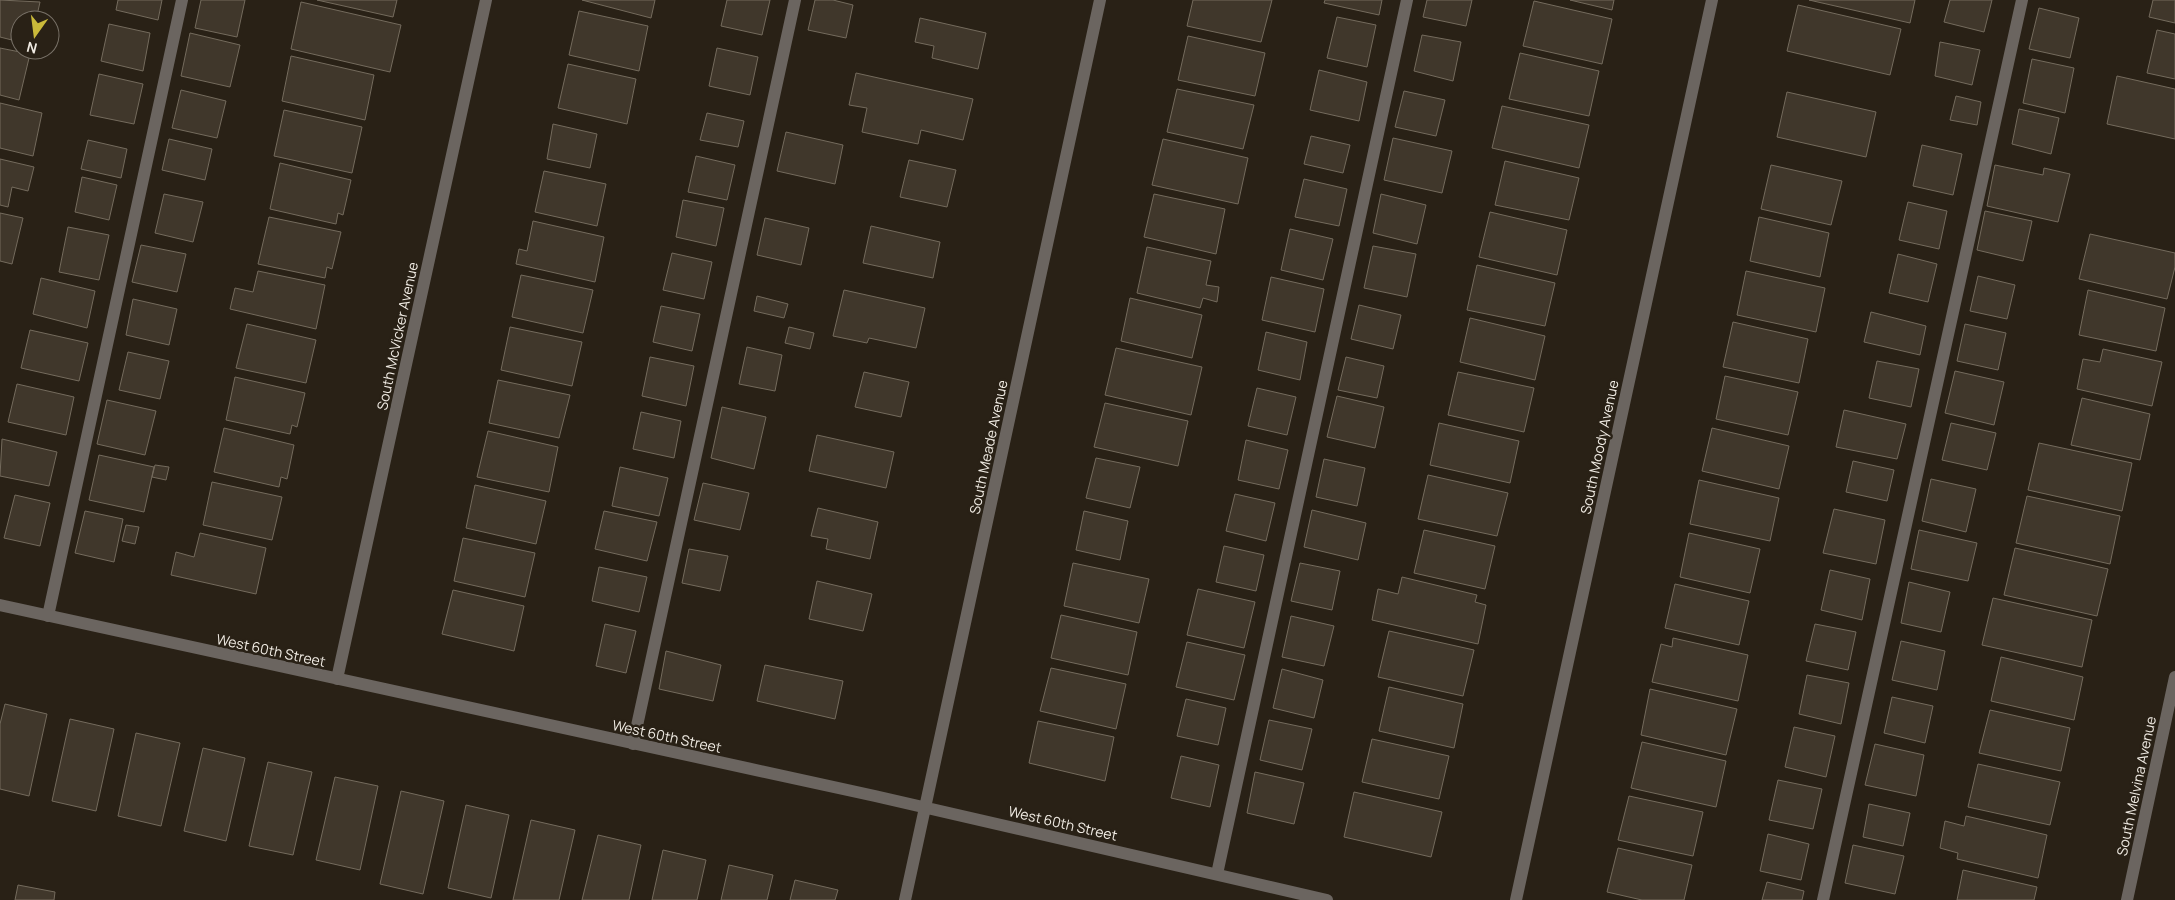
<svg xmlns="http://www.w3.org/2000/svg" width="2175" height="900" font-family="Manrope,sans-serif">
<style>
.building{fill:#40372b;stroke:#746b5d}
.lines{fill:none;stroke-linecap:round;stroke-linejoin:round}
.service{stroke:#6b6560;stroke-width:12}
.minor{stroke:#6b6560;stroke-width:12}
.labels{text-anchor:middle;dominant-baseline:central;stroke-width:5;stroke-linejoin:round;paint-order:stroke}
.street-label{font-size:14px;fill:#f0ebe3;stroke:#292116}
</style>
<rect width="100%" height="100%" fill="#292116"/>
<path class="building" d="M0,0l40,2 -4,18h-16v22l-20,-5z
M118,0h44l-4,20 -42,-10z
M201,0h44l-8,37 -42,-9z
M317,0h80l-4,17z
M582,0h73l-4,18z
M727,0h43l-8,35 -41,-9z
M815,0h18l20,5 -7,33 -38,-8z
M1193,0h79l-11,42 -74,-16z
M1325,0h57l-3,15 -55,-12z
M1427,0h45l-6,26 -43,-9z
M1570,0h44l-2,10z
M1809,0h106l-5,23z
M1950,0h42l-8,32 -40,-10z
M2153,0h22v23l-26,-6z
M1534,1l78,18 -10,45 -79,-18z
M301,2l100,23 -11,47 -99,-23z
M1798,5l103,24 -11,46 -103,-24z
M2039,8l40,10 -9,40 -41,-9z
M579,11l69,15 -9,45 -70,-16z
M1337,17l39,8 -9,42 -40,-9z
M920,18l66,15 -8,36 -46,-11 2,-12 -19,-4z
M109,24l41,9 -7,38 -42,-10z
M2157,30l18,4v45l-28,-6z
M190,33l50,12 -10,42 -49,-11z
M1422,35l39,7 -8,39 -39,-10z
M1188,36l77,17 -10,43 -77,-16z
M1940,42l40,8 -8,35 -37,-9z
M0,48l30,6 -11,46 -19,-5z
M717,48l41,9 -8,38 -41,-9z
M1520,53l79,18 -10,45 -80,-17z
M291,56l83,19 -9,45 -83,-19z
M2032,59l42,9 -9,45 -42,-10z
M568,64l68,15 -9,45 -69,-16z
M1319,70l48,12 -8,39 -49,-11z
M856,73l117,26 -10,41 -42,-10 -3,14 -56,-12 5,-24 -18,-3z
M99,74l44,10 -9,40 -44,-9z
M2117,76l58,13v50l-68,-15z
M1177,89l77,16 -11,44 -76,-17z
M181,90l45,11 -9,37 -45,-10z
M1404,91l41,9 -9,36 -41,-9z
M1787,92l89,20 -10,45 -89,-20z
M1956,96l25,6 -4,23 -27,-5z
M0,103l42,10 -9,43 -33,-8z
M1502,106l87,19 -10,43 -87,-20z
M2019,109l40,9 -8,36 -39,-10z
M284,110l78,17 -10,46 -78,-17z
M707,113l37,8 -6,26 -38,-7z
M553,124l44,10 -7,34 -43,-9z
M786,132l57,13 -8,39 -58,-13z
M1311,136l39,9 -7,28 -39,-9z
M1393,138l59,13 -10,42 -58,-13z
M169,139l43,10 -7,31 -43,-10z
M1163,139l85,19 -10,46 -86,-19z
M88,140l39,9 -6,29 -40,-9z
M1922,145l40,9 -9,41 -40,-9z
M696,156l39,9 -8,35 -39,-8z
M0,159l34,8 -6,24 -16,-4 -4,20 -8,-2z
M909,160l47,10 -9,37 -47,-10z
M1505,161l74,17 -10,42 -74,-15z
M280,163l71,17 -8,35 -5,-2 -2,11 -66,-15z
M1771,165l71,16 -11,44 -70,-16z
M1995,165l48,10 1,-7 26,6 -12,48 -71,-16z
M544,171l62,13 -9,42 -62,-14z
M82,177l35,8 -8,35 -34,-8z
M1304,179l43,10 -8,37 -44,-9z
M164,194l39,8 -10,40 -38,-9z
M1154,194l71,15 -9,45 -72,-17z
M1381,194l45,11 -9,39 -44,-11z
M683,200l41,8 -8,38 -40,-9z
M1908,202l39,9 -8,38 -40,-9z
M1985,211l47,10 -9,40 -46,-11z
M1490,212l77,18 -10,45 -78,-18z
M0,213l23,5 -11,46 -12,-3z
M269,217l72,15 -9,37 -5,-2 -2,11 -67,-14z
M1759,217l70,16 -9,44 -70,-16z
M765,218l44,10 -8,37 -44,-10z
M533,221l71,16 -9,45 -79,-18 3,-15 8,2z
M871,226l69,16 -7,36 -70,-15z
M68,227l41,8 -10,45 -40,-8z
M1290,229l43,10 -10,41 -42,-10z
M2090,234l85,19v14l-8,32 -88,-20z
M141,245l45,9 -9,38 -45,-10z
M1373,246l43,8 -9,43 -43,-9z
M1147,247l64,14 -5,24 13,2 -2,15 -14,-4 -3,10 -63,-15z
M672,253l40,9 -8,37 -41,-9z
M1898,254l39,10 -9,38 -39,-9z
M1477,265l78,18 -10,43 -78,-16z
M258,271l67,14 -9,44 -86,-20 5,-21 18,4z
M1746,271l79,17 -9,44 -79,-17z
M521,275l72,15 -10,43 -71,-16z
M1978,276l37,9 -8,34 -37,-8z
M1271,277l53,12 -9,43 -53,-12z
M41,278l54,13 -8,37 -54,-14z
M844,290l81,18 -9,40 -47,-10 -2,5 -34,-7z
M2088,290l77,18 -9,43 -77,-16z
M757,296l31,8 -4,14 -30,-7z
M1130,298l72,17 -10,43 -71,-17z
M133,299l44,10 -8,36 -43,-10z
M1359,305l42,10 -8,34 -42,-10z
M661,306l39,8 -8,37 -39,-9z
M1871,312l55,14 -6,29 -56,-13z
M1470,318l75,18 -10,44 -75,-18z
M1733,322l75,17 -9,44 -76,-16z
M247,324l69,16 -10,43 -70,-15z
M1965,324l41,9 -8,37 -41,-9z
M510,327l72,15 -10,44 -71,-16z
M789,327l25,6 -4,16 -25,-6z
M30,330l58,13 -9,38 -58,-13z
M1266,332l41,10 -7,38 -42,-10z
M747,347l35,8 -7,36 -36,-7z
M1116,348l86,19 -11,48 -86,-20z
M2103,349l59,13 -10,44 -75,-17 6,-30 17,3z
M128,352l41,9 -9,38 -41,-9z
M650,357l44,9 -8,40 -44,-10z
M1346,357l38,9 -7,32 -39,-8z
M1877,361l42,8 -8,38 -42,-9z
M1955,371l49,11 -10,43 -49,-12z
M864,372l45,10 -8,35 -46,-10z
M1458,372l76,16 -10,44 -76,-17z
M1725,376l73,16 -10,43 -72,-16z
M235,377l70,16 -8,34 -5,-2 -2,9 -64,-14z
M498,380l72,15 -11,43 -70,-15z
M17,384l57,13 -8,38 -58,-13z
M1257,388l39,9 -9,38 -39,-9z
M1337,396l47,11 -9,41 -48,-11z
M2082,398l68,16 -10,46 -69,-15z
M107,400l49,11 -11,44 -48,-11z
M1105,403l83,18 -10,45 -84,-19z
M722,407l44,10 -12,52 -43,-11z
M1844,410l62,14 -9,35 -61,-12z
M641,412l40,9 -7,37 -41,-9z
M1439,423l80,18 -9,42 -80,-18z
M1951,423l45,10 -9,37 -45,-10z
M224,428l70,17 -7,34 -6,-2 -2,10 -65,-15z
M1712,428l77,18 -10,43 -77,-18z
M488,431l70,16 -9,45 -72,-15z
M817,435l77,17 -8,36 -77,-17z
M2,439l55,13 -8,34 -49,-10z
M1246,440l42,10 -9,39 -41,-9z
M2039,443l93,20 -10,48 -94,-21z
M99,455l55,12 -10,45 -55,-12z
M1096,458l44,9 -10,41 -44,-10z
M1324,459l41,9 -8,38 -41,-9z
M1853,461l41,9 -7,31 -41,-9z
M155,465l14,2 -3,13 -14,-3z
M620,467l48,11 -9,38 -47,-10z
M1428,475l80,18 -11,43 -79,-17z
M1931,479l45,10 -10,43 -44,-11z
M1699,480l80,18 -9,43 -80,-17z
M212,482l70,15 -10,43 -69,-15z
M703,483l46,10 -9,37 -46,-10z
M475,485l71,16 -10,43 -70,-16z
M1235,494l40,9 -9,38 -40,-10z
M15,495l35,8 -10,43 -36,-8z
M2027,496l93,20 -10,48 -94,-21z
M818,508l60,14 -8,37 -44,-10 2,-10 -17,-3z
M1834,509l51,11 -9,44 -53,-11z
M1312,510l54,13 -8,37 -54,-13z
M85,511l38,8 -9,43 -39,-9z
M604,511l53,11 -10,39 -52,-12z
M1084,511l44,10 -8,39 -44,-10z
M126,525l13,2 -4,17 -13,-3z
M1424,530l71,16 -10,43 -71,-16z
M1919,530l58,13 -9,38 -57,-12z
M200,533l66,15 -10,46 -85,-19 5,-23 18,5z
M1689,533l71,16 -10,44 -70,-16z
M463,538l72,15 -10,44 -71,-16z
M1224,546l40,9 -8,36 -40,-9z
M2015,548l93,21 -11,47 -93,-21z
M689,549l39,7 -8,35 -38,-8z
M1073,563l76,16 -10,44 -75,-17z
M1300,563l40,8 -8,39 -41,-9z
M599,567l48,10 -8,35 -47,-11z
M1830,570l40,9 -8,41 -41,-10z
M1402,577l75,18 -2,7 11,3 -8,39 -106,-24 6,-31 20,5z
M817,581l55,13 -9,37 -54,-12z
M1909,582l41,10 -9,40 -40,-9z
M1675,584l74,17 -10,44 -74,-17z
M1198,589l57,13 -11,46 -57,-13z
M453,590l71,16 -10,45 -72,-17z
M1993,598l99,22 -10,47 -100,-22z
M1061,615l76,17 -9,43 -77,-17z
M1291,616l43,10 -10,40 -42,-9z
M605,624l31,7 -10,42 -30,-7z
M1815,624l41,8 -8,38 -42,-9z
M1389,631l85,19 -11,46 -85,-19z
M1673,638l75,17 -10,46 -86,-19 9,-38 11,3z
M1901,641l44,10 -8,39 -45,-10z
M1187,642l58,13 -11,45 -58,-13z
M666,651l55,14 -8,36 -54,-12z
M2001,657l82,20 -9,43 -83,-19z
M765,665l78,16 -8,38 -78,-18z
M1051,668l75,16 -10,45 -76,-18z
M1282,669l41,11 -9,38 -41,-10z
M1807,675l42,8 -8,41 -42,-10z
M1389,687l74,17 -9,44 -75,-17z
M1650,689l87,20 -11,46 -85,-20z
M1892,697l41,9 -8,37 -41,-10z
M1186,699l40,9 -8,37 -41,-9z
M5,704l42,10 -18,82 -29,-7v-65z
M1990,710l80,18 -9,43 -82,-18z
M70,719l44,10 -18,82 -44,-10z
M1269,720l43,9 -10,41 -42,-10z
M1038,721l76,16 -9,44 -76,-18z
M1794,727l41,9 -9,41 -41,-10z
M136,733l44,10 -19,83 -43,-10z
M1372,739l77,17 -10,43 -77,-17z
M1642,742l84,19 -10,46 -85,-19z
M1875,744l49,11 -8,41 -51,-11z
M203,748l42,10 -19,83 -42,-10z
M1181,756l38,9 -9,42 -39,-9z
M268,762l44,10 -19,83 -44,-9z
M1978,764l82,18 -10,43 -82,-18z
M1255,772l49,11 -10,41 -47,-11z
M335,777l43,9 -18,84 -44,-10z
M1778,780l44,9 -9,40 -44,-9z
M401,791l43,10 -21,93 -43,-10z
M1354,792l88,20 -11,45 -87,-20z
M1629,796l74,16 -10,44 -75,-16z
M1869,804l41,9 -7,33 -40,-9z
M466,805l43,10 -18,83 -43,-10z
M1966,816l81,19 -9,43 -81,-19 1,-6 -18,-5 5,-27 19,5z
M531,820l44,10 -16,70h-46z
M1768,834l41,10 -8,36 -41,-9z
M598,835l43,10 -12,55h-47z
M1853,845l51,11 -9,38 -50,-11z
M1618,848l74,17 -8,35h-42l-35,-8z
M663,850l43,10 -9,40h-45z
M729,865l44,10 -6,25h-46z
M1963,870l74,17 -3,13h-77z
M795,880l43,10 -3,10h-45z
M1767,882l37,9 -2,9h-40z
M18,885l37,7 -1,8h-39z"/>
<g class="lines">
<path class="service" d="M48,616l134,-616
M633,744l162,-744
M1217,874l190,-874
M1823,900l199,-900"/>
<path class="minor" d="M0,605l875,191 452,104
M337,679l149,-679
M905,900l195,-900
M1516,900l196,-900
M2127,900l48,-223"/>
</g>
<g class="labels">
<g class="street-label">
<text transform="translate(397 336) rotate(-78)">South McVicker Avenue</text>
<text transform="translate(988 447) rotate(-78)">South Meade Avenue</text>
<text transform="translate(1599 447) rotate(-78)">South Moody Avenue</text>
<text transform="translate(271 650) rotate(12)">West 60th Street</text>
<text transform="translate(667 736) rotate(12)">West 60th Street</text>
<text transform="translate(2136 786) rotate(-78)">South Melvina Avenue</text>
<text transform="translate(1063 823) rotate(13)">West 60th Street</text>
</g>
</g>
<g transform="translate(35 35) rotate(194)"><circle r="24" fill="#292116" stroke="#797268"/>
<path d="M0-4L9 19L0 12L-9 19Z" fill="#caba3a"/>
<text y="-8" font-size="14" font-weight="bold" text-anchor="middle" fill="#f0ebe3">N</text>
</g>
</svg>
